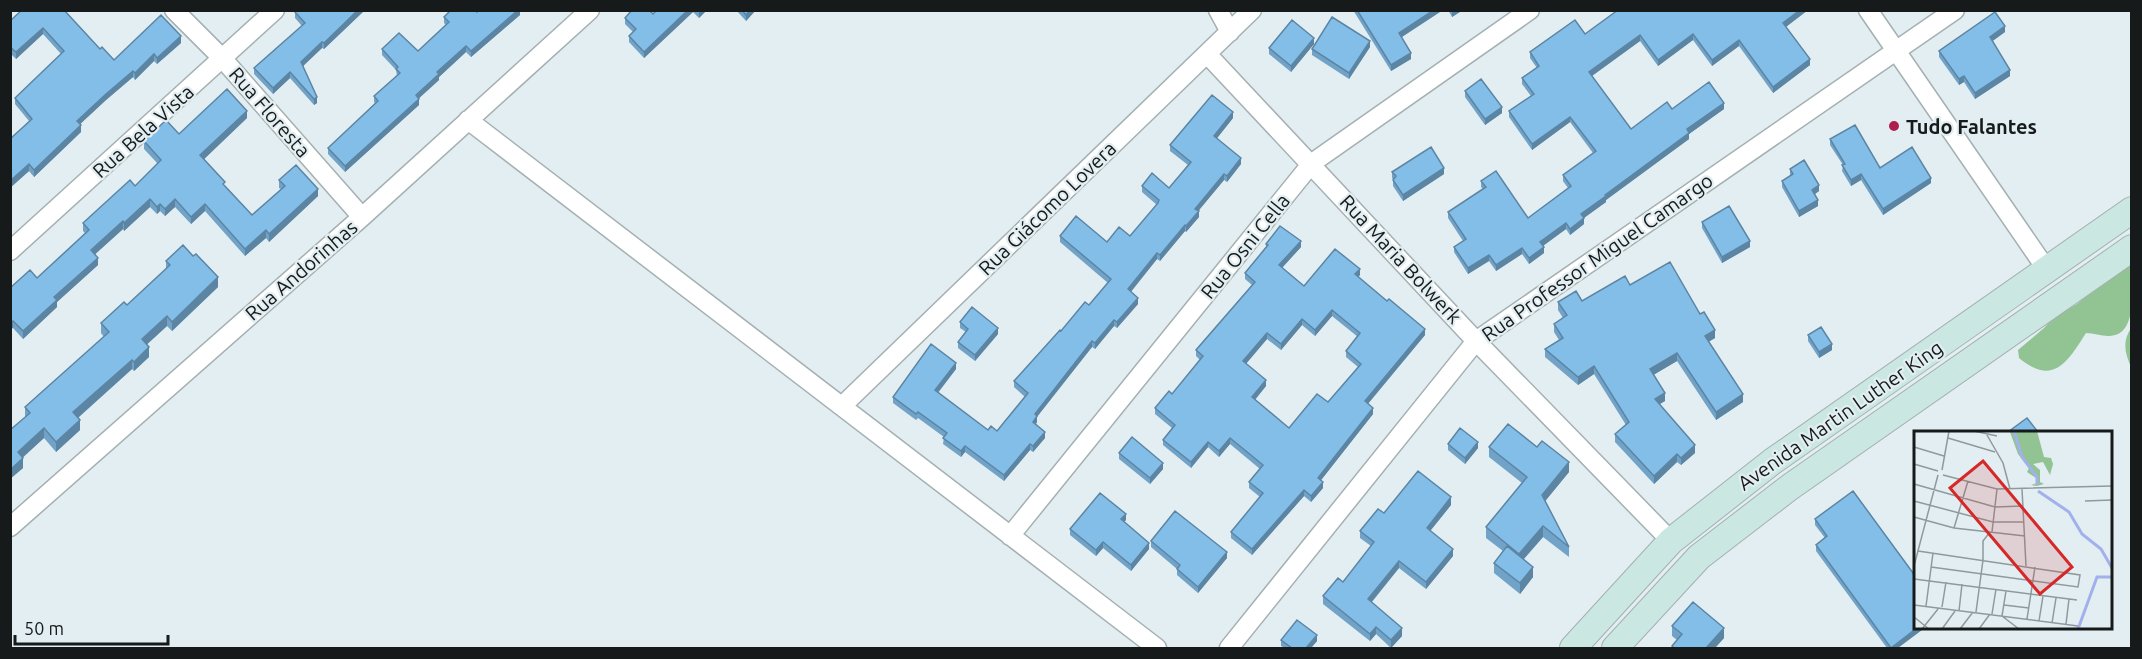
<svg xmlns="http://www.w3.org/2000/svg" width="2142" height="659" font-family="Ubuntu,sans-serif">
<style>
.forest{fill:#92c393}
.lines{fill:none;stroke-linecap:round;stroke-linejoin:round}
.street-casing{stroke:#a4b0b2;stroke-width:21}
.secondary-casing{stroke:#a4b0b2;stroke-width:28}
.street{stroke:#fff;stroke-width:18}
.secondary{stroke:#cae7e1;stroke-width:26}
.wall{fill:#71a3c8;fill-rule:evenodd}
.shaded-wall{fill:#5c85a3}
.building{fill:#83bee9;stroke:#5c85a3;stroke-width:1.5;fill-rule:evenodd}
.poi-dot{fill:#af1d4d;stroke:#e2eef1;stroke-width:2}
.labels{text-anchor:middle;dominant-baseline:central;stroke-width:4.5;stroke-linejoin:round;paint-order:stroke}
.street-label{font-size:20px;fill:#161a1b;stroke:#e2eef1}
.poi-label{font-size:20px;font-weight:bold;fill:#161a1b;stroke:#e2eef1;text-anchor:start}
.inset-river{fill:none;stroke:#a2b1ec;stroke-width:3}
.inset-road{fill:none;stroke:#90999b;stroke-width:1.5}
.view{fill:#d62828;fill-opacity:0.15;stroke:#d62828;stroke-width:3}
.inset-edge{fill:none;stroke:#161a1b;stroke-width:3}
</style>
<rect width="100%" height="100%" fill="#e2eef1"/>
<path class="forest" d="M2131,265c0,19 7,64 -16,70 -10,3 -19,-2 -29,-2 -18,28 -32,54 -67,25l-1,-8 26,-22 11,-12 22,-12 20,-17z
M2131,328v39c-6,-14 -9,-25 0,-39z"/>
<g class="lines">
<defs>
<path id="street" d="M174,10l48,48 140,159
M1218,10l12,22
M1868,10l179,260
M1207,54l269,287 195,200
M468,120l689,528
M10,251l265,-241
M842,406l410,-396
M10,527l352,-310 228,-207
M1010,536l302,-373 218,-153
M1229,648l247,-307 479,-331"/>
<path id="secondary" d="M1573,648l98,-107 102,-80 359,-251
M1615,648l84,-91 91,-70 342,-239"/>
</defs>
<use href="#street" class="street-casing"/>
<use href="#secondary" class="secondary-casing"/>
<use href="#street" class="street"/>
<use href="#secondary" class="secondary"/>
</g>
<path class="wall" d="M22,10l78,39 14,11 67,-17 -24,21 -3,-3 -19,19 -2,-3 -27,23 -26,24 1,8 -47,45 -5,-6 -19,17v-49l19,-18 -14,-17v-6l46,-44 -18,-20 -27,25 -6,-6v-32z
M365,10l-41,39 -2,-1 -19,18 14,37 -3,2 -24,-27 -17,16 -19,-20v-6l48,-42 -7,-8v-6z
M520,10v5l-49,42 -5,-5 -27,25v3l-20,18v7l-74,67 -17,-18v-6l47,-45 -1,-1v-6l23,-20 -1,-6 -14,-15v-6l36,2 28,-26 -2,-2v-6l33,-5z
M657,10h50l-8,8 -6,-6 -49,46 -15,-16v-6l4,-4 -8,-8v-6l28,-4z
M736,10h20l-10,11z
M1353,10h90l-42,27 10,22 -20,12z
M1448,10h15l-11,7z
M1808,10l-22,17 24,38 -37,28 -34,-47 -27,20 -19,-26 -35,26 -18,-25 -48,35 39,53 41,-20h52l-35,25v5l-83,61v2l-22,16v6l-14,11 -4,-6 -23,17 1,7 -15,11 -7,-10 -26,17 -7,-10 -21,13 -14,-22v-5l9,-6 -15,-23v-6l35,-23 -2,-2v-6l47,37 40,-30 -5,-7v-6l30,-22 -23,-31 -38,28 -23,-33v-6l22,-15 -9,-12v-6l15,-10 -7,-10v-6l55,-18z
M2005,32l-13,9 18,35 -35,23 -11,-17 -5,3 -20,-28v-6z
M1314,44l-23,28 -22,-18v-6z
M1370,47l-21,32 -37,-24v-6z
M1465,91l37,22 -17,12 -20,-28z
M247,118l-43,41 21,27 27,29 29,-26 -2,-1v-8l39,16 -49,46 -3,-4 -21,18 -40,-45 -14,13 -16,-17 -10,9 -5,-5 -3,3 -7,-7 -26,24 -1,-2 -28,25 3,11 -41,37v5l-34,32 -10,-11 -3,-40 27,-10 48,-45 -2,-2v-8l52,-37 23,-22 -14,-15v-8z
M1233,118l-16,20 24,26 -14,18 -3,-2 -26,31 1,6 -13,15 -1,-1 -25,30 -3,-2 -26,33 7,12 -21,24 -3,-2 -19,23 -3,-2 -55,69v6l-1,2 9,14 -12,14 -3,-2 -26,31 -39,-29 -4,5 -18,-13 1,-7 -26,-19 -2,2 -23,-17v-6l63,-28 -18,24 50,37 9,1 28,-34 -11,-10v-6l47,-50 28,-26 19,-22 -48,-41v-6l47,6 23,-6 27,-31 -15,-13v-6l27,2 19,-23 -18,-14v-6z
M1830,139l50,29 51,15 -48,32 -22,-35 -10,6 -9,-15 1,-6 -13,-20z
M1790,169l29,22 -4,3 3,12 -19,11 -17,-30v-6l8,-5z
M1392,172l52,2 -41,27 -10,-15v-7l-1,-1z
M1702,222l48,25 -28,16 -20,-35z
M1266,244l35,3 -19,21 22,18 56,-11 -2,2 67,58 -57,69 5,10 -52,66 2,8 -12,14 -7,-6 -52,59 -21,-17v-6l29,-35 -11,-9v-6l11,-13 -30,-25 -11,13 -11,-10 -17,21 -28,-23v-5l9,-12 -17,-14v-6l17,-14 28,-34 -4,-4v-6l56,-65 -7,-6v-6l21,-25zM1332,316l26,21 -12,14v6l12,10 -30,35 -39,26 -34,-28 11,-14 -20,-22 21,-25 14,11 21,-25 13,11z
M166,261l52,26 -46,44 -5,-5 -20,18 2,13 -15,14 -2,-2 -54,49 2,12 -24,22 -12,-14 -22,19 1,11 -13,11 15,-62v-10l79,-70 -3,-4v-10l26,-18 39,-36z
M1630,285l85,53 -7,4 35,60 -27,18 -39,-59 -24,14 12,26 -6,3 36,49 -14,12 -4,-3 -23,22 -39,-42v-8l11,-9 -32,-51 -16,11 -33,-28v-8l14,-9 -5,-8v-8l9,-6 -5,-8v-8l24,-1z
M960,322l38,12 -23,27 -17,-13v-6l8,-10 -6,-4z
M1808,335l24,15 -13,8 -11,-17z
M1448,444l30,4 -13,16 -17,-14z
M1489,447l80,25 -24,29 24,46v10l-26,-20 -19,22 9,18 -13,17 -26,-21v-10l9,-12 -17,-13v-11l36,-44 -33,-26z
M1119,453l44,16 -13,15 -31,-25z
M1451,505l-21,26 23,25 -27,33 -27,-21 -27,34 30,34 -11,12 -15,-14 -6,7 -47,-37v-8l20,-14 28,-36 -11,-8v-7l24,-18z
M1815,519l101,58 -18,71h-11l-71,-97v-6l9,-7 -10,-13z
M1126,520l-2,2 25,27 -18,22 -28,-23 -7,8 -26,-21v-6z
M1151,541l76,17 -29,35 -21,-18v-6l-26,-22z
M1672,626l52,12 -9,10h-43v-2l5,-6 -5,-4z
M1281,640l36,1 -6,7h-26l-4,-2z"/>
<path class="shaded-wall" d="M358,10h7l-41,39v-6z
M518,10h2v5l-49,42v-6z
M688,10h5v2l-49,46v-6z
M701,10h6l-8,8v-6z
M750,10h6l-10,11v-6z
M1434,10h9l-44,29v-6z
M1454,10h9l-11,7v-6z
M1800,10h8l-25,19v-6z
M2005,26v6l-15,11v-6z
M43,28v6l-27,25v-7z
M1693,34v6l-35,26v-6z
M1640,35v6l-51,37v-6z
M181,36v7l-24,21v-6z
M1314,38v6l-23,28v-6z
M1739,40v6l-27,20v-6z
M1370,41v6l-21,32v-6z
M322,42v6l-21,20v-6z
M466,46v6l-27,25v3l-23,21v-6l21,-23z
M1411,53v6l-20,12v-6z
M154,54v7l-19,19v-7z
M1810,59v6l-37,28v-6z
M2010,70v6l-35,23v-6z
M133,71v6l-27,23 -29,27v-6l29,-27z
M290,72v6l-17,16v-6z
M1964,76v6l-5,3v-6z
M317,97v6l-3,2v-6z
M419,99v6l-74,67v-6z
M1724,103v6l-35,25v5l-83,61v2l-25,18v-6l24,-19 82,-66z
M1502,107v6l-17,12v-6z
M247,111v7l-47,45v-8z
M1233,112v6l-19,24v-6z
M1570,117v5l-38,28v-6z
M81,125v7l-47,45v-7z
M1241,158v6l-14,18v-6z
M29,164v7l-19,17v-7z
M1444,168v6l-41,27v-6z
M1224,174v6l-29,35v-6z
M1861,174v6l-10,6v-6z
M1931,178v5l-48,32v-6z
M1819,185v6l-7,5v-6z
M318,189v7l-49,46v-8z
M150,199v8l-26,24v-8z
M175,199v8l-10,9v-7z
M1818,200v6l-19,11v-6z
M160,204v7l-3,3v-7z
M205,204v7l-14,13v-7z
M1199,211v6l-13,15v-6z
M1584,218v6l-14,11v-6z
M123,221v8l-32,29v-8z
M1566,223v6l-26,19v-6z
M1185,225v6l-25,30v-6z
M266,230v8l-21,18v-7z
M1301,241v6l-22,24v-6z
M1750,241v6l-28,16v-6z
M1544,247v6l-15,11v-6z
M1522,248v6l-26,17v-6z
M1157,253v6l-29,36v-6z
M1489,255v6l-21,13v-6z
M98,258v7l-41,37v5l-34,32v-8l31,-34z
M1360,269v6l-5,5v-6z
M218,277v10l-46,44v-9z
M1138,298v6l-21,24v-6z
M1332,310v6l-17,20v-6z
M167,316v10l-25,23v-10z
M1302,319v6l-21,25v-6z
M1114,320v6l-19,23v-6z
M13,321v7l-3,2v-7z
M998,328v6l-23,27v-6z
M1425,329v6l-60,72v-6z
M1715,330v8l-10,6v-8z
M1267,333v6l-24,28v-6z
M1092,341v6l-55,70v5l-4,6 2,-14z
M1832,344v6l-13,8v-6z
M149,347v10l-15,14v-9z
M1677,353v8l-27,16v-8z
M132,360v9l-59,53v-10z
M956,363v6l-21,27v-6z
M1594,366v8l-16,11v-8z
M1266,380v6l-14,17v-6z
M1665,393v8l-10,6v-8z
M1743,394v8l-27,18v-8z
M1373,408v6l-55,70v-6z
M80,420v10l-24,22v-10z
M44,428v10l-26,24v-10z
M1045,432v6l-12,14v-6z
M1230,438v6l-11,13v-6z
M1208,442v5l-17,21v-6z
M1478,442v6l-13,16v-6z
M1030,444v6l-26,31v-6z
M1695,445v8l-14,12v-7z
M965,446v6l-4,5v-6z
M1677,454v8l-23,22v-8z
M23,458v10l-13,11v-9z
M1569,462v10l-27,33v-10z
M1163,463v6l-13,15v-6z
M1323,482v6l-12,14v-6z
M1304,490v6l-52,59v-6z
M1451,497v8l-24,30v-7z
M1126,514v6l-5,5v-6z
M1543,526v11l-24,27v-10z
M1103,542v6l-7,8v-6z
M1149,543v6l-18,22v-6z
M1453,549v7l-27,33v-7z
M1227,552v6l-29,35v-6z
M1399,561v7l-31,38v-7z
M1533,567v10l-13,17v-11z
M1376,627v7l-6,7v-7z
M1918,627h8l-28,21h-7z
M1402,628v8l-11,12v-8z
M1724,628v10l-9,10h-9z
M1317,635v6l-6,7h-5z"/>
<path class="building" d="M22,10h42l36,39 2,-2 12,13 47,-45 20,21 -24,22 -3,-4 -19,19 -2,-2 -27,23 -29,27 4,4 -47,45 -5,-6 -19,17v-42l22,-20 -17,-21 49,-47 -21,-23 -27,24 -6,-5v-26z
M297,10h61l-34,33 -2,-1 -21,20 16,35 -3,2 -24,-27 -17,16 -19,-20 51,-45 -10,-11z
M451,10h25l1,2 2,-2h39l-47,41 -5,-5 -29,26 2,2 -23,21 3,4 -74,67 -17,-18 50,-47 -4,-5 26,-23 -4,-4 2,-2 -16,-18 17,-16 19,18 31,-29 -5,-5z
M632,10h17l4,4 4,-4h31l-44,42 -15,-16 7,-7 -11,-11z
M742,10h8l-4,5z
M1357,10h77l-35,23 12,20 -20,12z
M1618,10h182l-17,13 27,36 -37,28 -34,-47 -27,20 -19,-26 -35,26 -18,-25 -51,37 42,57 36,-27 5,7 37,-27 15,21 -37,26 2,4 -84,62 1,1 -25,18 3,4 -14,11 -4,-6 -26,19 4,5 -15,11 -7,-10 -26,17 -7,-10 -21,13 -14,-21 12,-8 -18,-27 38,-25 -5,-6 15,-10 32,47 43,-32 -8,-11 33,-24 -26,-34 -38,27 -23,-33 25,-17 -12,-16 17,-12 -9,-14 45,-32 10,14z
M1995,12l10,14 -15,11 20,33 -35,23 -11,-17 -5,3 -20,-28z
M1332,17l38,24 -21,32 -37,-24z
M1292,20l22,18 -23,28 -22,-18z
M1481,79l21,28 -17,12 -20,-28z
M227,89l20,22 -47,44 25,27 -2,2 29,31 33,-29 -6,-6 17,-15 22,24 -49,45 -3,-4 -21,19 -40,-45 -14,13 -16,-18 -10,10 -5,-5 -3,3 -7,-8 -26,24 -1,-2 -32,29 7,8 -44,39 3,3 -34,31 -10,-10 -3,2v-35l20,-18 7,8 52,-48 -6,-7 47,-43 5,6 26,-26 -17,-19 22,-21 13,14z
M1212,95l21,17 -19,24 27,22 -14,18 -3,-2 -29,35 4,2 -13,15 -1,-1 -25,30 -3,-2 -29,36 10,9 -21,24 -3,-2 -19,23 -3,-2 -57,73 2,2 -4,6 12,10 -12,14 -3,-2 -26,31 -39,-29 -4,5 -18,-13 4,-5 -29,-21 -2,2 -23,-17 38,-53 25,19 -21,27 53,40 3,-4 6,5 31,-38 -14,-12 46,-51 1,1 24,-29 4,3 22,-26 -51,-43 16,-20 31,26 12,-15 11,9 28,-33 1,-3 -17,-14 10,-13 17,15 22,-26 -21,-17z
M1855,125l25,43 32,-21 19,31 -48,31 -22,-35 -10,6 -9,-15 3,-1 -15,-25z
M1431,147l13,21 -41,27 -10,-15 3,-4 -4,-4z
M1804,160l15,25 -7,5 6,10 -19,11 -17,-30 11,-7 -3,-5z
M1729,206l21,35 -28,16 -20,-35z
M1280,226l21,15 -22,24 25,21 31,-37 25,20 -5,5 32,27 2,-2 36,30 -60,72 8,7 -55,70 5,4 -12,14 -7,-6 -52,59 -21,-17 32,-39 -14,-11 14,-17 -33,-27 -11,13 -11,-9 -17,20 -28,-22 12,-15 -20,-17 14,-17 3,3 31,-38 -7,-6 59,-68 -10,-9 23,-28 -2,-1zM1332,310l28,23 -14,18 15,13 -33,38 -11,-8 -28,34 -37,-31 14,-17 -23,-19 24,-28 14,11 21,-25 13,11z
M183,245l10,11 3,-2 22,23 -46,45 -5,-6 -25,23 7,8 -15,15 -2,-2 -59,52 7,8 -24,22 -12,-14 -26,24 5,6 -13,12v-40l20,-17 -5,-6 84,-75 -8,-9 23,-21 3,3 43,-40 -4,-4z
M1670,262l30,52 4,-2 11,18 -10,6 38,58 -27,18 -39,-59 -27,16 15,24 -10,6 40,46 -14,13 -4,-4 -23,22 -39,-42 14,-12 -35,-56 -16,11 -33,-28 18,-11 -9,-14 13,-9 -9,-13 18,-11 6,10 43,-25 5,9z
M972,307l26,21 -23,27 -17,-13 10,-13 -8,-7z
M1821,327l11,17 -13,8 -11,-17z
M2027,418l11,14h-30z
M1508,424l29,23 5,-6 27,21 -27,33 27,52 -26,-21 -24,28 -33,-27 41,-50 -38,-30z
M1460,428l18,14 -13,16 -17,-14z
M1132,437l31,26 -13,15 -31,-25z
M1418,471l33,26 -24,31 26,21 -27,33 -27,-21 -31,38 34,29 -11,12 -15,-13 -6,7 -47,-38 15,-18 5,4 31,-40 -14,-11 18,-22 6,4z
M1853,491l63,86v50h2l-27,21 -75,-103 11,-9 -12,-17z
M1100,493l26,21 -5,5 28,24 -18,22 -28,-23 -7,8 -26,-21z
M1175,511l52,41 -29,35 -21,-18 3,-4 -29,-24z
M1507,546l26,21 -13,16 -26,-20z
M1693,602l31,26 -18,20h-32l-2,-2 10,-12 -10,-8z
M1297,620l20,15 -11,13h-14l-11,-8z"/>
<circle class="poi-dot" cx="1894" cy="126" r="6"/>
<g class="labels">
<g class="street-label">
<text transform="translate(270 112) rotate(49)">Rua Floresta</text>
<text transform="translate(143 131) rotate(-42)">Rua Bela Vista</text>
<text transform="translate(1047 208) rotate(-44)">Rua Giácomo Lovera</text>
<text transform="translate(1245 246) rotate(-51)">Rua Osni Cella</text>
<text transform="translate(1597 257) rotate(-35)">Rua Professor Miguel Camargo</text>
<text transform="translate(1401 259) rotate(47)">Rua Maria Bolwerk</text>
<text transform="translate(301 270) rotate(-41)">Rua Andorinhas</text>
<text transform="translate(1840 415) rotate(-35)">Avenida Martin Luther King</text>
</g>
<g class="poi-label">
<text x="1906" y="126">Tudo Falantes</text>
</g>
</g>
<g transform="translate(1914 431)">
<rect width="198" height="198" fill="#e2eef1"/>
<path d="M123,0l7,26 7,1 2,6 -3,11 -7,-13 -10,2 7,6v12l4,2 -7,2 -6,-1 6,-2 -1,-5 -9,-6 2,-4 -11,-14 -8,-22z" fill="#92c393"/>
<path class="inset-river" d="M100,0l8,26 15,20v8M124,60l31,21 13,22 19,15 11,19M164,198l19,-52h15"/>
<path class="inset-road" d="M60,0l23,5M73,4l16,28 7,26M34,7l47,14M0,16l30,9M0,33l24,7M28,39l7,-39M29,44l54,14 115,-3M0,53l81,23 28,-1M108,58l4,77M0,70l79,21h31M171,70l27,-1M0,86l40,11 71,8M40,97l14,-47M78,101l5,-43M4,120l162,24 -2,12 -147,-20M69,129v-19l7,-9M0,135l24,-91M0,148l163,21M92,160l-4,25 17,13M0,174l164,21M90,174l25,3M12,175l7,-53M28,176l4,-25M45,180l3,-27M62,181l7,-52M78,183l4,-25M0,186l15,12M113,188l8,-52M125,190l4,-25M138,192l4,-25M152,193l3,-25M8,198l16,-20M28,198l13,-18M46,198l13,-17M65,198l11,-15"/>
<path class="view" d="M69,30l89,106 -32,27 -90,-106z"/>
<rect width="198" height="198" class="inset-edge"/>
</g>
<rect width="2142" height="659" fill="none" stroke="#161a1b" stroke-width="24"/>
<path d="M15 635v9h153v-9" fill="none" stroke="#161a1b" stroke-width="3"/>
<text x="24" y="635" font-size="18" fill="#161a1b" stroke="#e2eef1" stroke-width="4.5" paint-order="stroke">50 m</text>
</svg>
